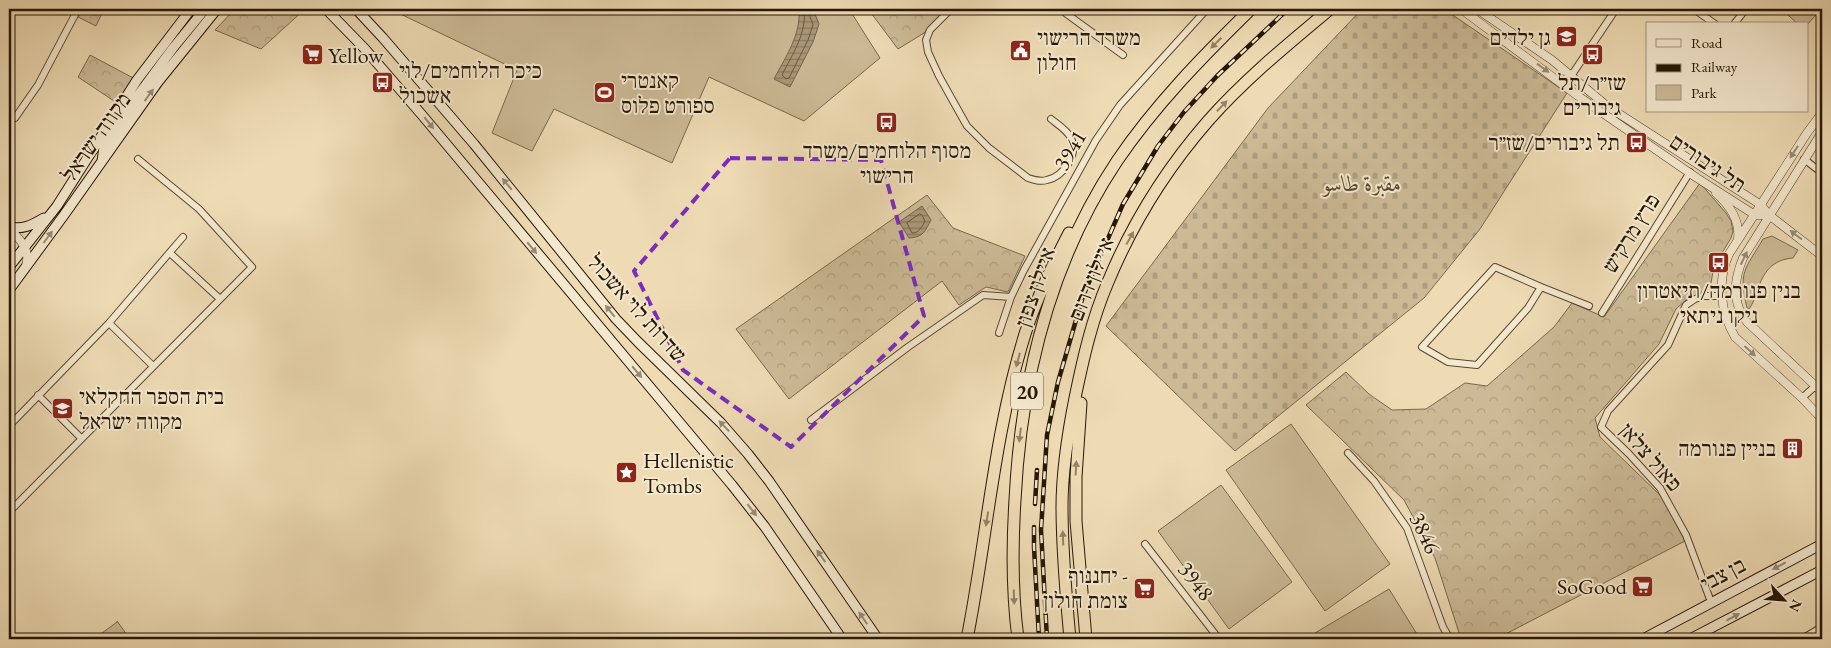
<svg xmlns="http://www.w3.org/2000/svg" width="1831" height="648" font-family="'EB Garamond',Amiri,'Frank Ruhl Libre',serif">
<style>
.green{fill:#ccba96;stroke:#79684e}
.forest{fill:url(#forest-crowns);stroke:#79684e}
.cemetery{fill:url(#cemetery-stones);stroke:#79684e}
.water{fill:url(#water-rules);stroke:#75644a}
.lines{fill:none;stroke-linecap:round;stroke-linejoin:round}
.shore{stroke:#68583e;stroke-width:1}
.minor-casing{stroke:#584831;stroke-width:8}
.tertiary-casing{stroke:#584831;stroke-width:9}
.secondary-casing{stroke:#261705;stroke-width:11}
.motorway-casing{stroke:#261705;stroke-width:13}
.minor{stroke:#f4e8ce;stroke-width:6}
.tertiary{stroke:#f4e8ce;stroke-width:8}
.secondary{stroke:#f4e8ce;stroke-width:9}
.motorway{stroke:#eedbb4;stroke-width:11}
.rail-casing{stroke:#261705;stroke-width:4.5}
.rail{stroke:#f4e8ce;stroke-width:2.5;stroke-dasharray:8;stroke-linecap:butt}
.oneway{fill:#948365}
.oneway2{fill:#978a74}
.marked{fill:none;stroke:#7b2cbf;stroke-width:4;stroke-dasharray:10 6;stroke-linejoin:round}
.labels{text-anchor:middle;dominant-baseline:central;stroke-width:4;stroke-linejoin:round;paint-order:stroke}
.shield{fill:#f4e8ce;stroke:#645641;stroke-width:1}
.shield-label{font-size:21px;font-weight:bold;fill:#261705}
.poi-label{font-size:22px;fill:#261705;stroke:#f4e8ce;text-anchor:start}
.street-label{font-size:22px;fill:#261705;stroke:#f4e8ce}
.park-label{font-size:22px;font-style:italic;fill:#584830;stroke:#f4e8ce}
</style>
<defs>
<pattern id="forest-crowns" width="20" height="18" patternUnits="userSpaceOnUse" patternTransform="scale(1.25)"><rect width="20" height="18" fill="#ccba96"/><path d="M2 6a3 3 0 1 1 6 0M12 15a3 3 0 1 1 6 0" fill="none" stroke="#af9f80"/></pattern>
<pattern id="cemetery-stones" width="16" height="16" patternUnits="userSpaceOnUse" patternTransform="scale(1.25)"><rect width="16" height="16" fill="#ccba96"/><path d="M2 7V4a2 2 0 0 1 4 0v3zM10 15v-3a2 2 0 0 1 4 0v3z" fill="#af9f80"/></pattern>
<pattern id="water-rules" width="6" height="5" patternUnits="userSpaceOnUse" patternTransform="scale(1.25)"><rect width="6" height="5" fill="#aa9878"/><path d="M0 2.5h6" fill="none" stroke="#8a7b60"/></pattern>
</defs>
<rect width="100%" height="100%" fill="#eedbb4"/>
<filter id="stains"><feTurbulence type="fractalNoise" baseFrequency=".004" numOctaves="4"/><feColorMatrix values="0 0 0 0 .2 0 0 0 0 .09 0 0 0 0 .02 0 0 0 .5 -.17"/></filter>
<radialGradient id="worn" r=".72"><stop offset=".6" stop-color="#630" stop-opacity="0"/><stop offset="1" stop-color="#630" stop-opacity=".3"/></radialGradient>
<path class="green" d="M390,9h459l31,49 -76,63 -95,-44 -37,86 -118,-54 -22,42 -40,-18 25,-63z
M1781,9h40l-14,16v-1h-9z
M1772,236l26,14 -5,8c-21,2 -29,13 -36,33 -2,6 -4,13 -8,18l-2,-1c-9,-37 -2,-38 16,-69z
M1291,424l99,140 -65,47 -99,-141z
M1221,485l71,97 -63,47 -71,-98z
M1389,589l31,50h-102l-3,-6z
M117,621l13,18h-36l23,-17z"/>
<path class="forest" d="M82,9h22l-8,17 -18,-9z
M235,9h70l-44,40 -46,-19z
M868,9h78l-22,24 -26,16z
M90,55l47,25 -17,25 -42,-28z
M1700,183l26,30 5,8 2,10 -2,7 -17,28 -3,17 -4,6 -21,11 -10,9 -17,35 -64,74 5,19 63,61 22,43 -189,98h-35l-26,-81 -31,-58 -98,-95 40,-33 23,22 23,16 34,-1 39,-26 22,3 67,-59 18,-24 32,14z
M927,195l26,33 72,28 -17,36 -22,-5 -27,18 -17,-24 -153,118 -53,-70z"/>
<path class="cemetery" d="M1362,9h82l123,84 -87,136 -56,69 -189,153 -129,-125 162,-218z"/>
<path class="water" d="M799,9h14l6,15 -6,18 -23,45 -16,-8c12,-23 27,-44 25,-70z
M922,206l9,14c-6,11 -7,17 -22,18l-10,-16z"/>
<g class="lines">
<path class="shore" d="M804,9c3,24 -11,44 -22,66l4,4 3,-1 19,-38 5,-15 -5,-14 1,-2
M920,214l2,1 3,6c-3,6 -6,12 -13,12l-5,-10z"/>
<defs>
<path id="minor" d="M951,9l-21,21 -4,10 2,12 11,24 28,50 22,22 39,30c6,2 12,4 19,2 16,-3 32,-26 24,-42 -4,-8 -14,-14 -20,-19
M1060,9l63,46
M1694,9l21,15
M1734,24l12,-15
M1565,85l51,-76
M9,120l6,-2 23,-33 40,-76
M1804,159l18,14
M170,253l50,46
M1541,287l-46,-20 -73,80 26,15 29,3 51,-57 13,-21 48,19
M1602,313l88,-141
M109,323l44,43
M999,333l12,-36 13,-27 72,-130 24,-35 87,-96
M38,395l43,43
M1802,398l20,-18
M811,420l97,-73 75,-52 28,2
M9,426l100,-103 74,-86
M1348,453l26,28 33,47 36,99 7,12
M9,512l243,-245 -53,-58 -61,-50
M1145,544l74,95
M1711,602l-25,-67 -26,-47 -31,-34 -28,-27 7,-16 60,-66 18,-40 9,-6 9,-3h18
M1805,637l17,-10"/>
<path id="tertiary" d="M1461,9l117,87 119,82 58,37h14
M1477,9l75,51 55,46 154,99 8,10 53,41
M1822,113l-15,20 -78,121c-12,27 -9,57 6,83l67,61 20,21
M1822,132l-79,126c-9,22 -12,44 4,64l75,70
M1716,193c14,13 24,27 22,46
M9,228c11,11 22,22 17,38"/>
<path id="secondary" d="M326,9l39,40 57,66 310,370 33,42 77,112
M356,9l27,29 91,106 142,175 22,23 83,81 27,31 21,27 109,158
M102,161l2,-14 32,-49 37,-50 32,-39
M9,227c14,3 23,-2 35,-9
M9,267l48,-61 80,-126 54,-71
M9,290l55,-75 94,-133 59,-73
M1643,639l179,-95
M1690,639l132,-69"/>
<path id="motorway" d="M1081,403l-5,74v44l10,118
M967,639c20,-101 27,-206 58,-305 11,-35 27,-68 44,-101
M1018,639c-6,-46 -6,-92 -3,-139 6,-121 34,-237 102,-339 38,-56 86,-105 134,-152
M1070,639c-4,-43 -8,-88 -8,-132 0,-36 6,-74 13,-109 8,-39 17,-79 33,-116 24,-58 59,-114 100,-161 36,-41 80,-77 122,-112"/>
</defs>
<use href="#minor" class="minor-casing"/>
<use href="#tertiary" class="tertiary-casing"/>
<use href="#secondary" class="secondary-casing"/>
<use href="#motorway" class="motorway-casing"/>
<use href="#minor" class="minor"/>
<use href="#tertiary" class="tertiary"/>
<use href="#secondary" class="secondary"/>
<use href="#motorway" class="motorway"/>
<defs>
<path id="rail" d="M1035,504l2,-34
M1034,527v20l5,92
M1047,639l-6,-109 6,-95 11,-53 25,-86 40,-92 35,-58 26,-34 33,-36 71,-67"/>
</defs>
<use href="#rail" class="rail-casing"/>
<use href="#rail" class="rail"/>
</g>
<defs><path id="oneway-solid" d="M-6-.8H1V-3.2L6.5 0L1 3.2V.8H-6Z" transform="scale(1.25)"/></defs>
<g class="oneway">
<use href="#oneway-solid" transform="translate(1216 43) rotate(136)"/>
<use href="#oneway-solid" transform="translate(1222 106) rotate(-46)"/>
<use href="#oneway-solid" transform="translate(1130 238) rotate(-61)"/>
<use href="#oneway-solid" transform="translate(1018 360) rotate(105)"/>
<use href="#oneway-solid" transform="translate(1020 435) rotate(97)"/>
<use href="#oneway-solid" transform="translate(1076 468) rotate(-87)"/>
<use href="#oneway-solid" transform="translate(987 519) rotate(99)"/>
<use href="#oneway-solid" transform="translate(1063 538) rotate(-92)"/>
<use href="#oneway-solid" transform="translate(1014 597) rotate(88)"/>
</g>
<g class="oneway2">
<use href="#oneway-solid" transform="translate(1543 68) rotate(36)"/>
<use href="#oneway-solid" transform="translate(149 95) rotate(-54)"/>
<use href="#oneway-solid" transform="translate(429 123) rotate(51)"/>
<use href="#oneway-solid" transform="translate(1794 152) rotate(123)"/>
<use href="#oneway-solid" transform="translate(507 184) rotate(-130)"/>
<use href="#oneway-solid" transform="translate(1796 235) rotate(-143)"/>
<use href="#oneway-solid" transform="translate(48 237) rotate(-53)"/>
<use href="#oneway-solid" transform="translate(532 248) rotate(50)"/>
<use href="#oneway-solid" transform="translate(1744 258) rotate(-64)"/>
<use href="#oneway-solid" transform="translate(610 311) rotate(-129)"/>
<use href="#oneway-solid" transform="translate(1750 351) rotate(42)"/>
<use href="#oneway-solid" transform="translate(637 372) rotate(50)"/>
<use href="#oneway-solid" transform="translate(724 426) rotate(-134)"/>
<use href="#oneway-solid" transform="translate(752 510) rotate(52)"/>
<use href="#oneway-solid" transform="translate(821 556) rotate(-125)"/>
<use href="#oneway-solid" transform="translate(1779 566) rotate(152)"/>
<use href="#oneway-solid" transform="translate(1733 617) rotate(-28)"/>
<use href="#oneway-solid" transform="translate(863 618) rotate(-124)"/>
</g>
<path class="marked" d="M730,158l151,2 43,156 -133,131 -108,-77 -49,-99z"/>
<defs>
<symbol id="school-square" viewBox="-11 -11 22 22"><rect x="-9" y="-9" width="18" height="18" rx="4" fill="#8f2418" stroke="#f4e8ce"/><path d="M0-5L7-2L0 1L-7-2ZM-4 1L0 2.5L4 1V4Q0 6-4 4Z" fill="#fff"/></symbol>
<symbol id="civic-square" viewBox="-11 -11 22 22"><rect x="-9" y="-9" width="18" height="18" rx="4" fill="#8f2418" stroke="#f4e8ce"/><path d="M-.6-6.5H3V-4.5H.6V-3L4-1V1h2V6H-6V1h2V-1L-.6-3ZM-1.2 2.5V6h2.4V2.5Z" fill="#fff"/></symbol>
<symbol id="bus-square" viewBox="-11 -11 22 22"><rect x="-9" y="-9" width="18" height="18" rx="4" fill="#8f2418" stroke="#f4e8ce"/><path d="M-5-6H5V4H4V6H2V4H-2V6H-4V4H-5ZM-3.5-4V0h7V-4ZM-3.5 1.2v1.5H-2V1.2ZM2 1.2v1.5H3.5V1.2Z" fill="#fff"/></symbol>
<symbol id="supermarket-square" viewBox="-11 -11 22 22"><rect x="-9" y="-9" width="18" height="18" rx="4" fill="#8f2418" stroke="#f4e8ce"/><path d="M-6-5.5h2.5l.6 2H6L4.5 2H-2.5L-4.4-4H-6ZM-1.5 3.2a1.3 1.3 0 1 0 .1 0ZM3 3.2a1.3 1.3 0 1 0 .1 0Z" fill="#fff"/></symbol>
<symbol id="stadium-square" viewBox="-11 -11 22 22"><rect x="-9" y="-9" width="18" height="18" rx="4" fill="#8f2418" stroke="#f4e8ce"/><path d="M0-5a6.5 5 0 1 0 0 10a6.5 5 0 1 0 0-10ZM-3.5-1.8h7v3.6h-7Z" fill="#fff"/></symbol>
<symbol id="building-square" viewBox="-11 -11 22 22"><rect x="-9" y="-9" width="18" height="18" rx="4" fill="#8f2418" stroke="#f4e8ce"/><path d="M-4-6H4V6H1V3H-1V6H-4ZM-2.5-4.3h1.7v1.8h-1.7ZM.8-4.3h1.7v1.8H.8ZM-2.5-1h1.7V.8h-1.7ZM.8-1h1.7V.8H.8Z" fill="#fff"/></symbol>
<symbol id="sight-square" viewBox="-11 -11 22 22"><rect x="-9" y="-9" width="18" height="18" rx="4" fill="#8f2418" stroke="#f4e8ce"/><path d="M0-6L1.8-2.2L6-1.7L2.9 1.2L3.7 5.4L0 3.3L-3.7 5.4L-2.9 1.2L-6-1.7L-1.8-2.2Z" fill="#fff"/></symbol>
</defs>
<g fill-rule="evenodd">
<use href="#school-square" x="1554" y="24" width="25" height="25"/>
<use href="#civic-square" x="1008" y="38" width="25" height="25"/>
<use href="#bus-square" x="1580" y="42" width="25" height="25"/>
<use href="#supermarket-square" x="300" y="42" width="25" height="25"/>
<use href="#bus-square" x="370" y="70" width="25" height="25"/>
<use href="#stadium-square" x="592" y="80" width="25" height="25"/>
<use href="#bus-square" x="874" y="110" width="25" height="25"/>
<use href="#bus-square" x="1624" y="130" width="25" height="25"/>
<use href="#bus-square" x="1706" y="250" width="25" height="25"/>
<use href="#school-square" x="50" y="396" width="25" height="25"/>
<use href="#building-square" x="1780" y="436" width="25" height="25"/>
<use href="#sight-square" x="614" y="460" width="25" height="25"/>
<use href="#supermarket-square" x="1630" y="574" width="25" height="25"/>
<use href="#supermarket-square" x="1132" y="576" width="25" height="25"/>
</g>
<g class="labels">
<rect class="shield" x="1011" y="372.5" width="32" height="37" rx="4"/>
<g class="shield-label">
<text x="1027" y="391">20</text>
</g>
<g class="poi-label">
<text x="1037" y="37">משרד הרישוי<tspan x="1037" dy="25">חולון</tspan></text>
<text x="1551" y="37" text-anchor="end">גן ילדים</text>
<text x="328" y="55">Yellow</text>
<text x="399" y="70">כיכר הלוחמים/לוי<tspan x="399" dy="25">אשכול</tspan></text>
<text x="621" y="80">קאנטרי<tspan x="621" dy="25">ספורט פלוס</tspan></text>
<text x="1592" y="82" text-anchor="middle">שז״ר/תל<tspan x="1592" dy="25">גיבורים</tspan></text>
<text x="1620" y="142" text-anchor="end">תל גיבורים/שז״ר</text>
<text x="887" y="150" text-anchor="middle">מסוף הלוחמים/משרד<tspan x="887" dy="25">הרישוי</tspan></text>
<text x="1719" y="290" text-anchor="middle">בנין פנורמה/תיאטרון<tspan x="1719" dy="25">ניקו ניתאי</tspan></text>
<text x="79" y="396">בית הספר החקלאי<tspan x="79" dy="25">מקווה ישראל</tspan></text>
<text x="1776" y="448" text-anchor="end">בניין פנורמה</text>
<text x="643" y="460">Hellenistic<tspan x="643" dy="25">Tombs</tspan></text>
<text x="1128" y="575" text-anchor="end">יחננוף -<tspan x="1128" dy="25">צומת חולון</tspan></text>
<text x="1627" y="586" text-anchor="end">SoGood</text>
</g>
<g class="street-label">
<text transform="translate(96 137) rotate(-55)">מקווה ישראל</text>
<text transform="translate(1070 150) rotate(-59)">3941</text>
<text transform="translate(1708 163) rotate(34)">תל גיבורים</text>
<text transform="translate(1631 233) rotate(-58)">פרץ מרקיש</text>
<text transform="translate(1091 279) rotate(-68)">איילון דרום</text>
<text transform="translate(1035 287) rotate(-71)">איילון צפון</text>
<text transform="translate(637 308) rotate(48)">שדרות לוי אשכול</text>
<text transform="translate(1651 457) rotate(49)">פאול צלאן</text>
<text transform="translate(1425 533) rotate(65)">3846</text>
<text transform="translate(1723 574) rotate(-28)">בן צבי</text>
<text transform="translate(1196 581) rotate(52)">3948</text>
</g>
<g class="park-label">
<text x="1362" y="183">مقبرة طاسو</text>
</g>
</g>
<rect width="1831" height="648" fill="none" stroke="#eedbb4" stroke-width="30"/>
<rect x="10" y="10" width="1811" height="628" fill="none" stroke="#261705" stroke-width="2.5"/>
<rect x="15" y="15" width="1801" height="618" fill="none" stroke="#261705"/>
<rect x="1646" y="22" width="162" height="90" fill="#f4e8ce" stroke="#a2947e"/>
<rect x="1656" y="39" width="25" height="8" fill="#f4e8ce" stroke="#a2947e"/>
<text x="1691" y="48" font-size="15" fill="#261705">Road</text>
<rect x="1656" y="64" width="25" height="8" fill="#261705" stroke="#a2947e"/>
<text x="1691" y="72" font-size="15" fill="#261705">Railway</text>
<rect x="1656" y="85" width="25" height="15" fill="#ccba96" stroke="#a2947e"/>
<text x="1691" y="98" font-size="15" fill="#261705">Park</text>
<g transform="translate(1784 600) rotate(116)" stroke="#f4e8ce" stroke-width="4" paint-order="stroke">
<path d="M0-4L9 19L0 12L-9 19Z" fill="#261705"/>
<text y="-8" font-size="14" font-weight="bold" text-anchor="middle" fill="#261705">N</text>
</g>
<rect width="100%" height="100%" filter="url(#stains)"/>
<rect width="100%" height="100%" fill="url(#worn)"/>
</svg>
